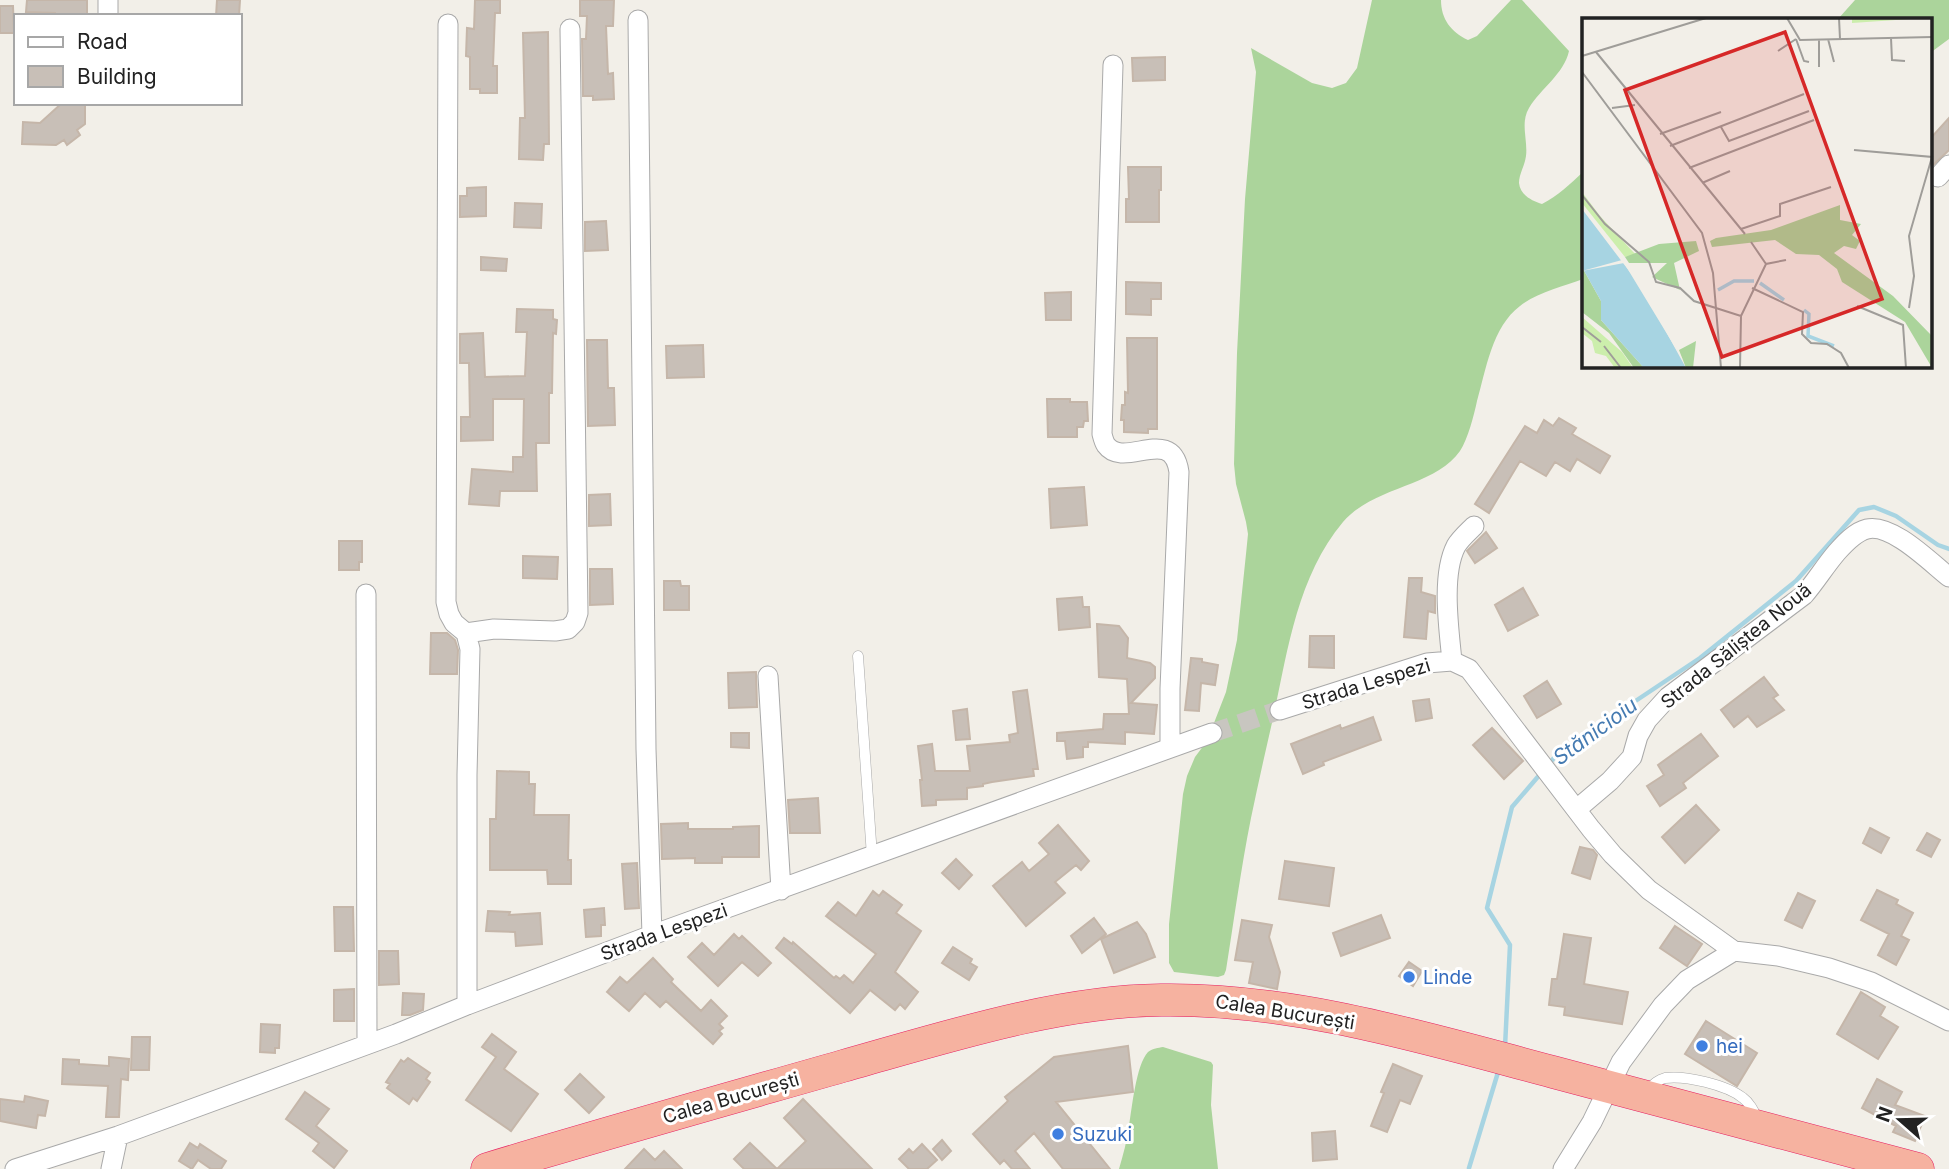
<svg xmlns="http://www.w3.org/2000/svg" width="1949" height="1169" font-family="Inter,sans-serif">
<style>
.forest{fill:#abd49b}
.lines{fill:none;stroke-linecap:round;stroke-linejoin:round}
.stream{stroke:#a7d4e2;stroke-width:4.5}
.building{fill:#c8bfb7;stroke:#c5b6a9;stroke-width:2}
.minor-tunnel{stroke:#c8c6c0;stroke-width:19;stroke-dasharray:19 10;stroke-linecap:butt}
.service-casing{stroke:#a9a9a9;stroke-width:11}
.minor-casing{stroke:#a9a9a9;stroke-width:21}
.trunk-casing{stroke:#e62062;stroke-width:33}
.service{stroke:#fff;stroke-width:10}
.minor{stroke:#fff;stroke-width:19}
.trunk{stroke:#f6b2a0;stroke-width:32}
.shop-dot{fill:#3f7fe0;stroke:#fff;stroke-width:2.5}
.labels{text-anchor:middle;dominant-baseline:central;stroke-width:6;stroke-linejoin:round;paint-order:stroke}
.street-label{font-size:19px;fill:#222;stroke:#fff}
.shop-label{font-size:19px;fill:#366cbe;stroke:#fff;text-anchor:start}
.water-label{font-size:21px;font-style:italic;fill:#447ab1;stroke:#fff}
.inset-river{fill:none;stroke:#a7d4e2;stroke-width:3.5}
.inset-road{fill:none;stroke:#9f9d99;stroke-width:2}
.view{fill:#d62828;fill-opacity:0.15;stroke:#d62828;stroke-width:3.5}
.inset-edge{fill:none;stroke:#222;stroke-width:3.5}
</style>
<rect width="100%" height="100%" fill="#f2efe8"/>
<path class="forest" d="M1372,0h69c0,19 10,32 27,40l9,-4 34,-36h11l47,51c-5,23 -28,37 -40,57 -9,15 -1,32 -3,48 -1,9 -7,18 -7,27 1,12 13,18 23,21 16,-8 28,-20 41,-32v107c-19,7 -47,14 -63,27 -28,21 -34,64 -43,95 -3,14 -9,38 -17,50 -25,36 -86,35 -117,71 -45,54 -55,126 -69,192 -8,35 -16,70 -23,104 -10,50 -17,102 -25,152l-2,5 -6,2 -44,-5 -5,-9v-39l14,-130 4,-18 8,-19 12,-16 19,-49 11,-52 9,-86 2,-20 -2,-12 -10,-38 -2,-20 3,-111 8,-154 11,-127 -5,-24 61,35 20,5 14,-5 11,-15z
M1855,0h94v39l-19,14v-34h-92z
M1163,1047l48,15 2,3 -2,40 7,64h-99c4,-14 8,-28 10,-43 3,-18 7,-61 19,-74 5,-4 10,-4 15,-5z"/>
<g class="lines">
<path class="stream" d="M1548,765l11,-13 141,-94 96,-77 63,-71 15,-3 22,9 42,29 11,4
M1505,1047l5,-102 -23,-37 25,-101 30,-35
M1469,1168l30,-99"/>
</g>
<path class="building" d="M27,0h60v16h-32v-3l-29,-1z
M217,0h23l-1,16h-23z
M475,0h25v13h-5l-2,53h4v27h-17v-4h-10v-32l-4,-1 1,-28 7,1z
M580,0h34l-1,26h-7l2,48 5,-1 1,26 -21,1v-4h-10l-1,-57h4l1,-23h-7z
M0,6h13l1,27h-14z
M548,32l1,112h-5l-1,16 -24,-1 1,-41h5l-2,-85z
M1165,57v23l-32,1 -1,-23z
M62,103h23v21l-8,6 3,5 -13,10 -3,-5 -8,5 -34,-1 1,-22 17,1z
M1949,118v32l-19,18v-29z
M1128,167h33v23h-2v32h-33v-23h3z
M486,187v29l-26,1v-21h7v-8z
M515,203l27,1 -1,24 -27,-1z
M606,221l2,29 -23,1v-29z
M481,257l26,2 -1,12 -25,-1z
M1126,282l35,1v16h-10v16l-25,-1z
M1071,292v28h-25l-1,-27z
M517,309l36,1v9l4,1 -1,14 -3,-1 -1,60h-3v50h-13l1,48h-37l-1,15 -30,-2 3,-35 41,3v-15h10l1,-58h-31v41l-32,1v-24h9l-1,-54h-9v-29l23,-1 2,44 40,-1 2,-44h-11z
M1127,338h30v91h-9v4l-24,-1v-12h-3l1,-15h3v-13l3,1z
M587,340h20l1,48h6l1,37 -27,1z
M703,345l1,32 -37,1 -1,-32z
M1047,399h23v3h17l1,19h-4l-1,6h-6v10h-29z
M1559,418l17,10 -4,6 38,22 -10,17 -23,-14 -7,12 -15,-9 -9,14 -26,-15 -31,52 -14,-9 50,-78 12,7 7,-13 9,6z
M1084,487l3,38 -36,3 -2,-39z
M610,494l1,31 -22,1v-31z
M1486,532l11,16 -22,15 -8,-12z
M339,541h23v21h-3v8h-20z
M523,556l35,1 -1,22 -34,-1z
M590,569h22l1,35 -23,1z
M1409,578h13l-1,14 14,4v17l-7,-2 -2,28 -22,-2z
M664,581h16l1,5h8v24h-25z
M1523,588l15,27 -30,16 -13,-26z
M1082,597l1,10h6l1,20 -31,3 -2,-31z
M1097,624l22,2 9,12 -1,20 23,5 5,4v11l-24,25 26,2 -3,29 -29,-2v12l-37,-2v5h-5v10l-16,2 -2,-18h-8v-8l46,-4 1,-15h25l-2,-35 -28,-2z
M431,633h16l8,7 3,10 -1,24h-27z
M1310,636h24v32l-25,-1z
M1191,658l11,1v3l16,3 -3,20 -14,-2 -2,28 -14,-1z
M756,672l1,35 -28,1 -1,-35z
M1764,677l14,18 -5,3 11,12 -27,17 -9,-11 -14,11 -13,-17z
M1547,681l14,23 -24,14 -13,-22z
M1027,690l11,79h-5l1,7 -42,6 -9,2v2l-16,2v11l-31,1v5l-14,1 -2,-26h2l-4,-34 14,-2 3,27h35l-3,-25 43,-4 -1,-7 9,-2 -5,-41z
M1429,699l3,19 -16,3 -3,-20z
M967,709l3,30 -14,1 -3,-29z
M1373,717l8,23 -58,22 1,3 -21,9 -12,-30 49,-19 1,4z
M1492,728l31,33 -19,18 -31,-34z
M731,733h18v15l-18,-1z
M1701,734l17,22 -35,27 3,5 -26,18 -13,-20 17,-11 -6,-10z
M497,771l32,1v12h6l-1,31h35l-1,45h3v24h-23l-1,-14h-57v-51h6z
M818,798l2,35h-30l-2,-33z
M1696,805l23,25 -34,33 -23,-26z
M688,823v6h45v-2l26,-1v31h-37v6h-27v-5l-33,1 -1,-35z
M1058,825l31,36 -8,9 -5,-5 -21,17 10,11 -39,33 -33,-40 29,-24 7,9 20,-17 -10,-11z
M1870,828l19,10 -8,15 -18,-10z
M1927,833l13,7 -9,17 -14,-7z
M1580,847l13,3 4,5 -7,24 -18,-6z
M956,859l16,16 -13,14 -17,-16z
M1285,861l49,7 -5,38 -50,-7z
M637,863l2,45 -14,1 -3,-45z
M1877,890l21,10 -2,4 17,9 -12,23 8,4 -13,25 -18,-10 11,-21 -28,-14z
M873,891l6,5 4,-5 19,14 -6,8 25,18 -26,41 23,20 -13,17 -5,-5 -5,6 -25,-20 -20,23 -74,-65 8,-10 8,6 1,-2 41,36 2,-2 4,3 4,-4 9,8 23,-29 -50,-38 12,-14 18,14z
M1798,893l17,8 -13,27 -17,-8z
M334,907h19l1,44h-19z
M604,908l1,17h-4v11l-15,1 -2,-27z
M488,911l22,1 -1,3 31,-2 2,31 -26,2 -1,-14 -29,-1z
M1381,915l9,23 -49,18 -8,-23z
M1094,918l12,16 -24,19 -11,-17z
M1242,920l30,5 -3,12 11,35 -3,17 -28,-6 4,-21 -18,-2z
M1137,922l9,12 9,23 -41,16 -13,-34z
M1675,926l27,18 -15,22 -27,-18z
M734,934l5,5 3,-3 29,27 -13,13 -16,-14 -24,24 -30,-29 14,-14 12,12z
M1564,934l27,4 -7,46 44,8 -6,32 -58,-9 1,-8 -16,-2 3,-26h5z
M953,947l19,12 -2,4 7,4 -8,13 -27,-17z
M379,951h19l1,33 -20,1z
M653,958l20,21 -2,3 30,29 10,-11 16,16 -8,8 4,4 -4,3 3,3 -9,10 -47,-43 -6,6 -15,-14 -16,18 -22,-19 13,-15 7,6z
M1409,962l13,9 -9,15 -14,-10z
M354,989v32h-20v-31z
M1861,992l24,15 -5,9 18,11 -20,32 -41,-25z
M403,993l21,1 -1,16 -13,5h-8z
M1706,1021l51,32 -20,33 -52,-32z
M261,1024l19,1 -1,23h-4v5l-15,-1z
M492,1034l24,18 -12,17 34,25 -27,37 -45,-31 30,-43 -14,-10z
M132,1037h18l-1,33h-18z
M1128,1046l5,46 -77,10 54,67h-47l-29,-36 -19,18 15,18h-18l-8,-9 -4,4 -27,-30 35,-33 -3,-4 49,-40z
M109,1057l20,2 -1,21 -7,-1 -2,38h-13l2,-31 -46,-2 1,-25 16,1v4l30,2z
M408,1058l22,15 -4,6 4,3 -13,19 -4,-3 -4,6 -22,-16 3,-4 -4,-2 15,-22 3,2z
M1393,1064l29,12 -12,28 -10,-4 -13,32 -16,-6 13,-33 -3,-1z
M580,1074l24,23 -15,16 -24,-23z
M1877,1079l25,13 -7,13 30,11 -10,25 -22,-9 3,-6 -34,-18z
M305,1092l24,17 -13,17 31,25 -13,17 -21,-17 6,-8 -33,-24z
M25,1096l23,5 -3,15 -7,-1 -2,13 -36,-7v-22l24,3z
M803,1099l69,70h-95l29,-28 -22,-23z
M1335,1131l2,28 -24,2 -1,-28z
M942,1140l9,11 -9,9 -9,-11z
M190,1143l8,5 2,-4 26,17 -5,8h-10l-13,-9 -6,9 -13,-8z
M750,1143l27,26h-33l-10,-10z
M922,1144l15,16 -10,9h-18l-10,-10 10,-10 4,4z
M644,1149l11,11 9,-9 18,18h-57z"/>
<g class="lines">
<path class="minor-tunnel" d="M1212,733l68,-23"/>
<defs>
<path id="service" d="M858,656l14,200
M1647,1091c6,-6 10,-11 18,-13 20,-3 62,7 78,20 8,6 11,14 15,22"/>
<path id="minor" d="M108,16v-16
M638,20l8,729 6,186
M448,24l-2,578 3,12 5,9 12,10 4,16 -3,126v230
M1113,65l-11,369c1,4 2,8 4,11 18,25 66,-21 73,27l-9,217v58
M1938,177l11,-12
M366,594l1,450
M466,633l28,-4 61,2 13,-2 7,-7 3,-9 -8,-584
M1452,661c-3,-31 -11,-86 4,-115 4,-7 12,-14 18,-20
M768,676l13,214
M1280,710l147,-47 25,-2 17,8 122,160 22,26 36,35 85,61
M1577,809l33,-28 22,-24 6,-21 9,-16 21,-23 136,-102c12,-14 21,-29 33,-43 8,-9 18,-20 30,-23 25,-6 64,34 82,48
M15,1169l103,-33 278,-102 71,-29 185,-70 560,-202
M111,1169l7,-33
M1563,1169l29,-47 29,-60 42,-57 24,-25 47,-29 44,5 51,12 42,14 78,39"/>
<path id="trunk" d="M487,1169c119,-36 237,-69 356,-103 100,-28 214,-65 318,-66 133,-2 264,38 392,72 122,33 243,64 365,97"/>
</defs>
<use href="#service" class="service-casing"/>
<use href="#minor" class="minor-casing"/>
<use href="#trunk" class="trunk-casing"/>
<use href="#service" class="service"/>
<use href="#minor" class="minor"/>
<use href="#trunk" class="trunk"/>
</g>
<g class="shop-dot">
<circle cx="1409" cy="977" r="7"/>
<circle cx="1702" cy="1046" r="7"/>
<circle cx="1058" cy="1134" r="7"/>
</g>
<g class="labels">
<g class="street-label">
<text transform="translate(1736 646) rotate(-39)">Strada Săliștea Nouă</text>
<text transform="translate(1366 684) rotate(-17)">Strada Lespezi</text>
<text transform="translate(664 932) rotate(-20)">Strada Lespezi</text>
<text transform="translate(1285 1012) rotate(9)">Calea București</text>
<text transform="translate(731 1098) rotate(-16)">Calea București</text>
</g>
<g class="shop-label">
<text x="1423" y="977">Linde</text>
<text x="1716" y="1046">hei</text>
<text x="1072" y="1134">Suzuki</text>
</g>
<g class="water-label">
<text transform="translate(1595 731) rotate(-36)">Stănicioiu</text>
</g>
</g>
<g transform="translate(1582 18)">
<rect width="350" height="350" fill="#f2efe8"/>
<path d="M270,0h73l-73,5zM0,174l18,24 36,39 -11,2 -43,-54zM0,299l40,35 11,16h-18l-9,-12 -11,-3 -3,-12 -10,-8z" fill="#cceeac"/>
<path d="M258,187v15l21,4 -9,11 8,6 -4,8 -12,-3 -10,7 59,43 39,40v32h-4l3,-2 -26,-44 -63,-40 -5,-13 -18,-14 -23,-1 -21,-14 -63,7 -2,-6 6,-3 55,-8zM114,223l3,10 -25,12 6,27 -28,-13 15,-14h-38l-4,-6 34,-13zM0,249l19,34v19l43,48h-10l-25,-35 -27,-21zM114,323l-3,27h-7l-7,-18z" fill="#abd49b"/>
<path d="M0,191l60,79 44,80h-42l-43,-48v-19l-19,-34z" fill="#a7d4e2"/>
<path d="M0,187l61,80 41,77 -60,-99 -42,8 40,-11z" fill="#f2efe8"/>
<path class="inset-river" d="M178,265l24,17M136,272l16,-9h20M222,292l5,4 -1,22 26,10"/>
<path class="inset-road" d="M205,0l13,22 132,-3M257,0l1,21M309,20l1,22 13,1M214,21l8,22 5,1M237,21v28M246,21l6,23M196,33l18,-12M14,34l149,182M0,38l124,-38M0,54l120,161 11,40 8,95M30,90l23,-3M139,109l8,14 80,-30M78,116l61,-22M88,128l134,-52M272,132l78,7 -23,79 5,40 -5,32M107,150l125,-48M120,165l28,-12M0,177l23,29 44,38 7,20 24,6 14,13 47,15 -1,52M159,211l39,-13v-12l51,-17M169,224l15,22M170,270l51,24 -1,22 9,9 16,1 14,9 8,15M275,288l46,19 3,43M159,298l25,-52 20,-4M0,309l19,15M22,328l17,22"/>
<path class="view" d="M203,14l97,267 -160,58 -97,-267z"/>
<rect width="350" height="350" class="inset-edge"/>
</g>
<rect x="14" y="14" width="228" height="91" fill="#ffffff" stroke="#a7a7a7" stroke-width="2"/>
<rect x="28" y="37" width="35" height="10" fill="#ffffff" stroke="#a7a7a7" stroke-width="2"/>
<text x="77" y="49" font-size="21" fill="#222222">Road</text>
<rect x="28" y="66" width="35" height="21" fill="#c8bfb7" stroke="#a7a7a7" stroke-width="2"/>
<text x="77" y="84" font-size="21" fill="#222222">Building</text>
<g transform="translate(1900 1120) rotate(290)" stroke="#ffffff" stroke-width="5" paint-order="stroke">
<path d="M0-5L12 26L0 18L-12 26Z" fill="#222222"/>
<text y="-10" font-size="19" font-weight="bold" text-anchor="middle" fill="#222222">N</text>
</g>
</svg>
